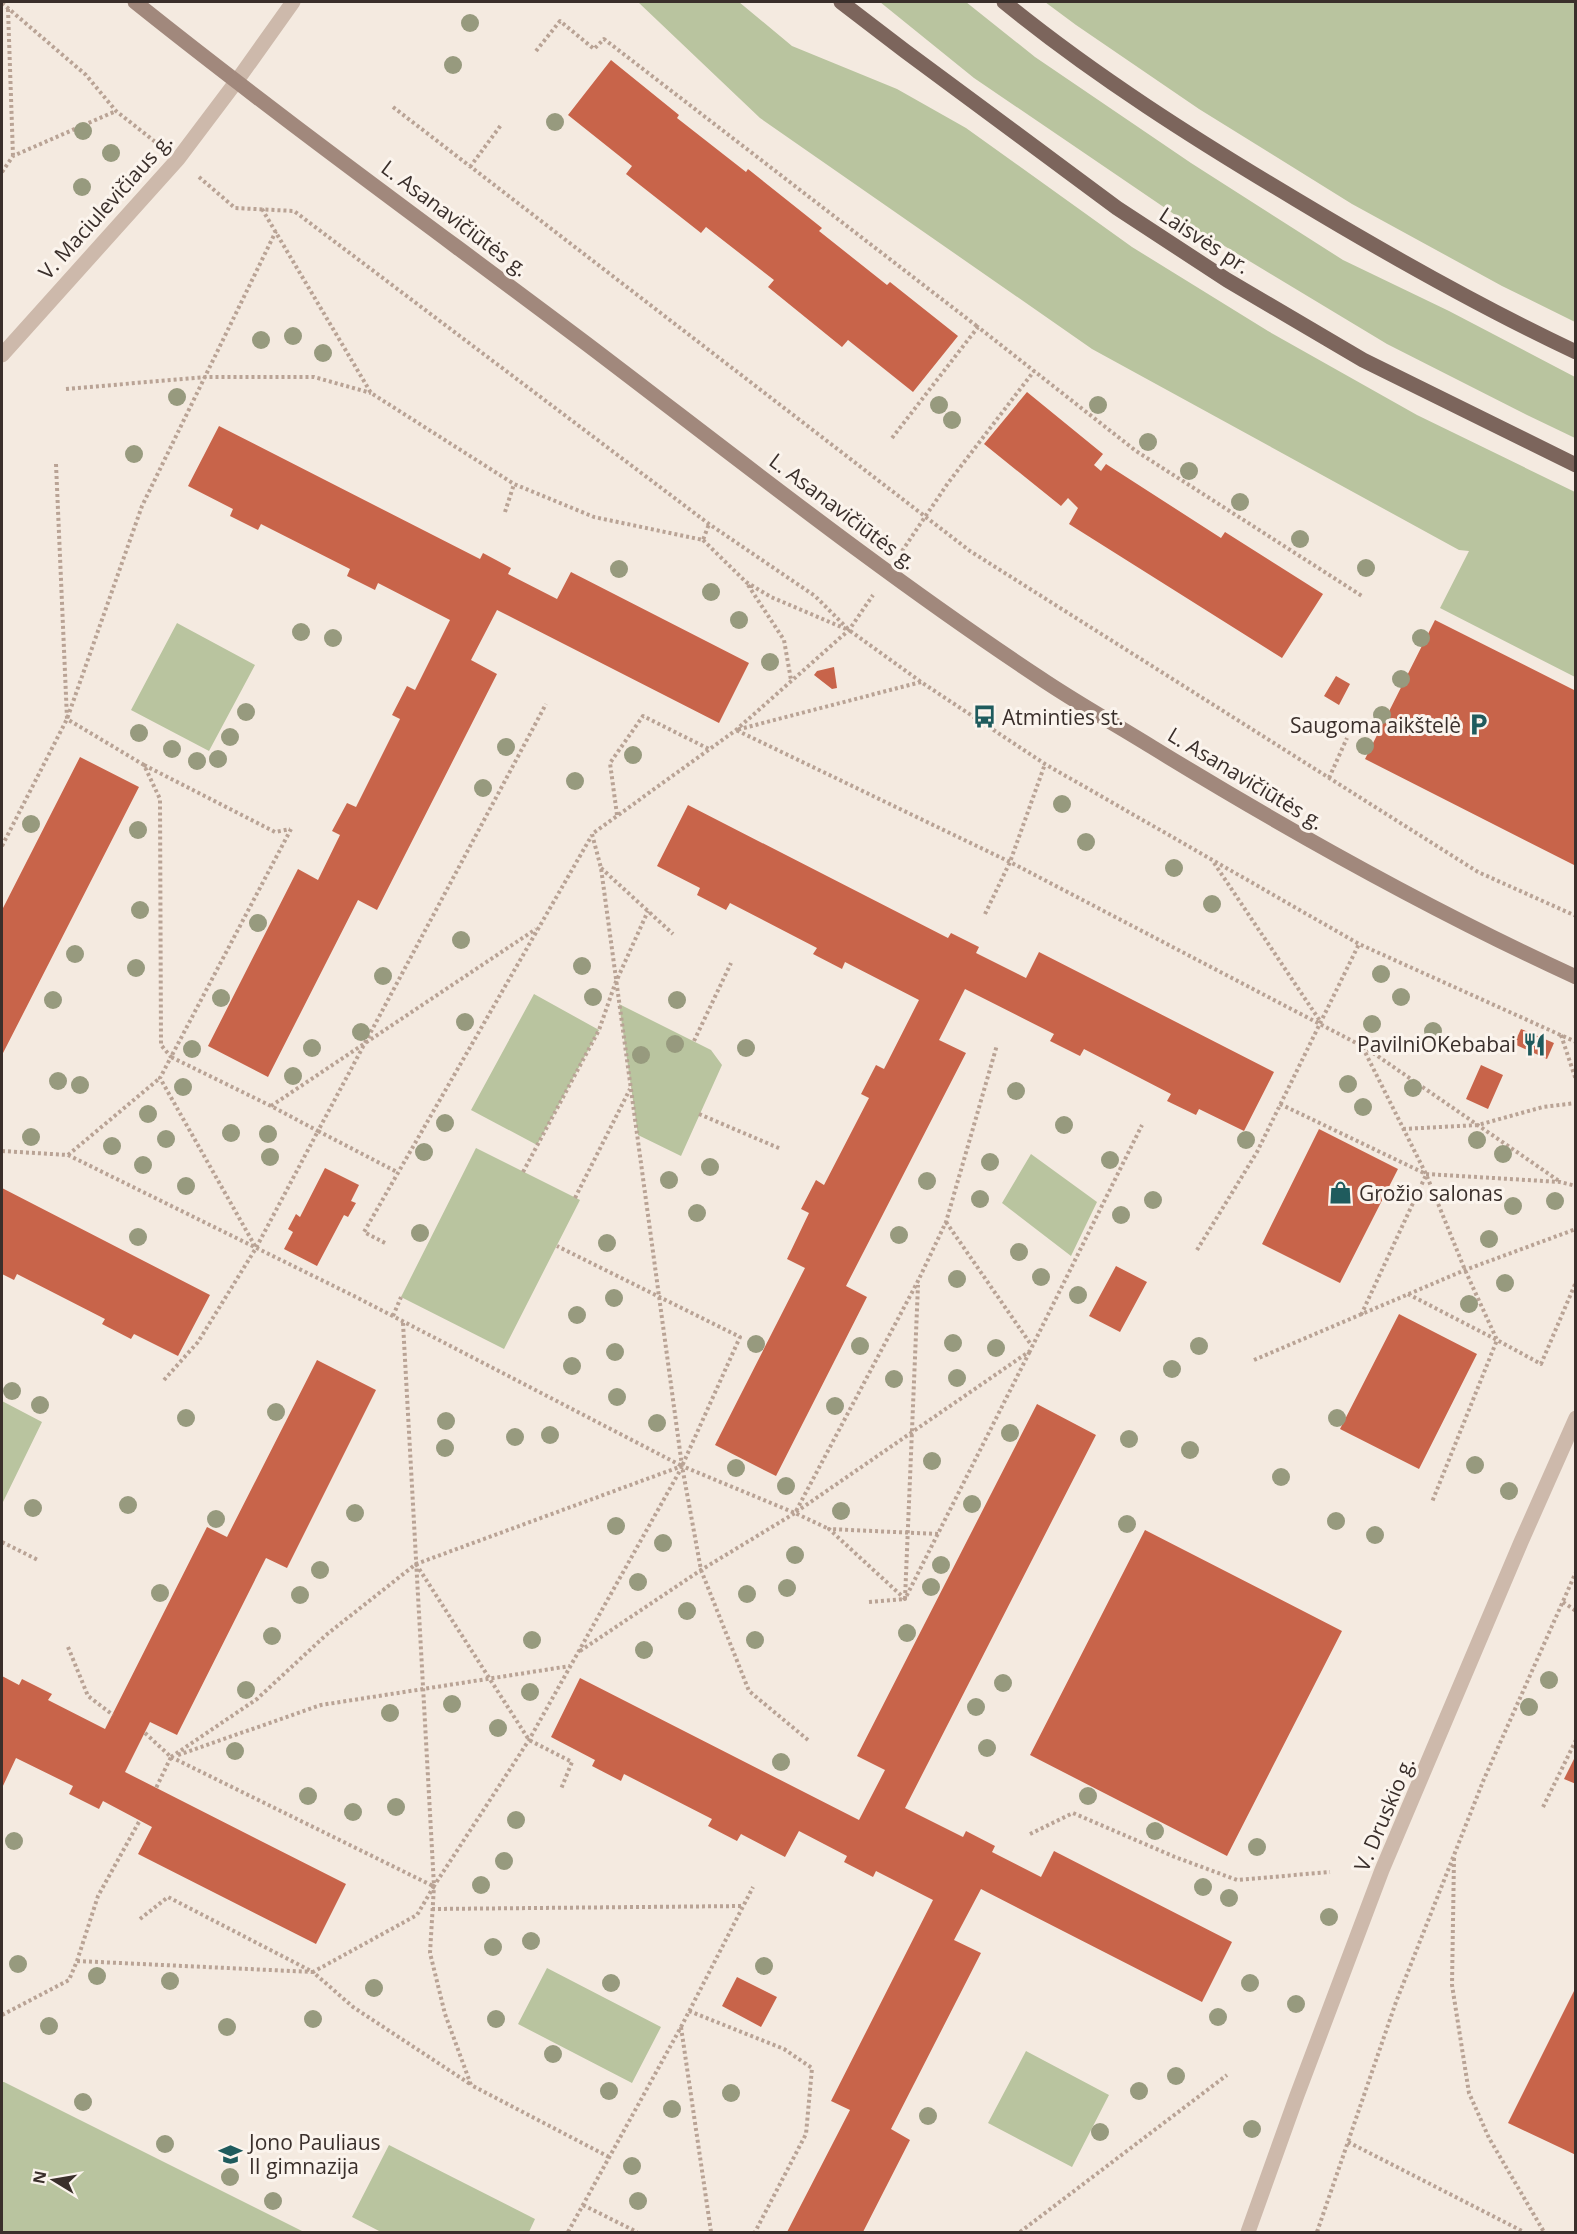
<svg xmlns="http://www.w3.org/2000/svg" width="1577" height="2234" font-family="'Open Sans',sans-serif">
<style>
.green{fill:#b9c49f}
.building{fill:#c8644a}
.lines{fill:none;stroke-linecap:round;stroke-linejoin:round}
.path{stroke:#b9a395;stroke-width:4;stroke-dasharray:3 3;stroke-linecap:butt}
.minor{stroke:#cdb9ab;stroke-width:15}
.tertiary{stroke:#cdb9ab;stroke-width:15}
.secondary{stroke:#a1887c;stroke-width:15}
.primary{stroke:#7c655c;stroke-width:15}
.tree{fill:#979a7e}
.labels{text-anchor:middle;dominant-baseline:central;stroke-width:6;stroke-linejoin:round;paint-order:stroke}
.street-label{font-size:21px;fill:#3a2f2b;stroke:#fbf4ed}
.poi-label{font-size:21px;fill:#3a2f2b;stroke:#fbf4ed;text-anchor:start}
</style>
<rect width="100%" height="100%" fill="#f4eae0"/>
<path class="green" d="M638,2h101l53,44 105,43 69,39 166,119 136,84 149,84 158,77v185l-135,-69 29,-57 -10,-1 -367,-201 -332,-231z
M880,2h86l69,55 156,106 152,97 106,51 126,66v61l-48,-23 -140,-71 -194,-117 -219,-149z
M1045,2h530v320l-73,-36 -150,-82 -153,-95 -123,-84z
M177,623l78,42 -46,86 -78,-41z
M534,994l65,36 -62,115 -66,-35z
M619,1004l92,46 11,15 -41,91 -43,-21z
M476,1148l104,52 -76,149 -103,-52z
M1031,1154l66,48 -26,54 -69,-53z
M2,1401l40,21 -39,80h-1z
M547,1968l114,59 -29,56 -114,-59z
M1026,2051l83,44 -37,72 -84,-44z
M2,2082h2l300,150h-302z
M389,2145l146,74 -6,13h-148l-29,-15z"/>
<path class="building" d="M611,60l68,55 -2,3 69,54 2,-3 74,59 -3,3 68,54 3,-3 68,54 -45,56 -65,-52 -6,7 -74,-60 6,-7 -68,-53 -5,6 -75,-59 6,-8 -64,-51z
M1027,392l76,62 -9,11 7,6 5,-7 115,74 4,-6 98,62 -41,64 -213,-134 9,-16 -10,-10 -7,8 -77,-62z
M219,426l261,133 3,-6 28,15 -3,6 49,25 14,-27 178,91 -30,60 -222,-113 -26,50 26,14 -120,236 -19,-10 -90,177 -60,-31 90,-177 20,11 22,-45 -8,-4 15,-28 9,4 44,-88 -8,-4 15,-29 8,4 35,-70 -72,-37 -3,7 -28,-14 3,-7 -89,-45 -3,6 -28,-14 3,-7 -45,-23z
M1435,620l141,71v175l-211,-107z
M834,667l3,21 -5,1 -18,-14 3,-4z
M1336,676l14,8 -11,21 -15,-9z
M80,757l59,30 -137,268v-145z
M688,805l260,133 3,-5 28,14 -3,6 50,25 13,-26 235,120 -30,59 -45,-22 -3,6 -29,-14 4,-7 -87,-45 -4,7 -30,-15 4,-7 -89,-45 -26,51 27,13 -120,233 21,11 -91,179 -61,-31 90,-177 -18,-9 22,-46 -8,-4 15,-29 8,5 45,-87 -8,-4 15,-29 8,4 35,-69 -74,-38 -3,7 -29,-15 4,-6 -87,-45 -4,7 -29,-15 3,-7 -43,-22z
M1521,1029l33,14 -7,16 -33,-15z
M1481,1065l22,10 -15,34 -22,-10z
M1319,1129l79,40 -58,114 -78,-39z
M325,1168l34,17 -8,16 5,2 -8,14 -4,-2 -27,51 -33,-17 9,-17 -5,-3 8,-15 4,3z
M2,1188l208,107 -32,61 -44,-22 -3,5 -29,-15 3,-5 -88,-45 -3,6 -12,-6z
M1116,1266l31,16 -27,50 -31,-16z
M1399,1314l78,40 -58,115 -79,-40z
M317,1360l59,30 -89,178 -21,-10 -89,177 -27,-13 -25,50 221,112 -30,60 -178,-90 14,-27 -49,-26 -4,8 -30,-15 4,-8 -57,-28 -14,30v-112l17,9 3,-6 30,15 -4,6 57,29 102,-202 20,10z
M1037,1404l59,31 -191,373 58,29 3,-6 29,15 -3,6 49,25 13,-26 178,91 -30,60 -221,-113 -27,51 27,13 -90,176 19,11 -47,92h-76l63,-122 -19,-9 102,-201 -57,-29 -3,6 -29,-15 3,-6 -48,-25 -14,26 -44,-23 -4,7 -29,-15 4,-7 -88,-45 -3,7 -29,-15 3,-6 -44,-23 29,-59 279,142 26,-50 -28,-14z
M1145,1530l197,101 -115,225 -197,-101z
M1576,1755v29l-12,-5z
M737,1977l40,20 -16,30 -39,-21z
M1576,1987v168l-68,-32z"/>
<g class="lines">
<path class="path" d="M2,3l84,72 30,36 42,33
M8,9l5,147
M536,51l24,-30 34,28 10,-10 374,288
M393,107l577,444 508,321 98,44
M470,167l31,-42
M2,172l11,-16 103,-45
M199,177l36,31 59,3 415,313 106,72 34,34 72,52 124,82 314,180 217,98
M262,209l109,184 143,91 80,33 109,23 6,-16
M66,389l140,-12h108l57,16
M892,438l86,-111 158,124 226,145
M56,464l11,255 77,46 16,34 1,246 10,12 -11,21 95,168
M505,512l9,-28
M703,540l43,42 25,15 75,32
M902,551l46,-68 86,-112
M748,585l36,55 7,40
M921,682l-185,48 274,132 352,184 64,128 39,96 32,70 44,24 35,-82
M144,765l131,67 15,-3
M1329,778l18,-40
M617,815l-7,-52 33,-47 66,33
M291,829l-120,228 100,49 47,25 228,-427
M2,846l65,-127 75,-213 134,-275
M1214,863l106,158
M601,868l72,66
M985,914l25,-52 35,-98
M1561,1035l15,45
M694,1041l37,-78
M1363,1046l196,135
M1280,1104l146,70 134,8 16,4
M271,1106l265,-177
M699,1114l82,35
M1403,1129l75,-4 65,-18 33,-4
M2,1151l66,4 288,142 326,169 58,-129 -183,-91
M68,1155l92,-77
M523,1172l76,-142 16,-46 33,-73
M575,1198l55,-109
M946,1222l86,124
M385,1243l-21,-11 228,-397
M1197,1250l60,-98 102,-208
M1408,1294l89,46 -65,162
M1361,1315l65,-140
M393,1316l8,-19
M1254,1360l211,-90 111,-41
M164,1380l34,-38 58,-94 62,-117 79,41
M796,1512l234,-161 112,-226
M938,1534l-109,-5 76,70 125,-248
M2,1542l36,18
M416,1564l113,176 43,22 -11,27
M869,1602l36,-3 13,-314
M1563,1602l13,9
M68,1647l20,49 25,19
M580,1651l121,-81 94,-57 123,-232 28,-59 51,-177
M145,1733l26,24 -15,31
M808,1740l-59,-49 -48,-121 -19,-104 -81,-598 -9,-34 144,-104 113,-100 24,-35
M178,1755l143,-50 249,-39
M171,1757l86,-58 69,-64 90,-71 266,-98 113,47 34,16
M171,1757l262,129
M1543,1807l33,-67
M1030,1834l43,-21 102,44 62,23 93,-8
M1454,1858l-2,127 17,108 20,45 55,94
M432,1909l311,-3
M140,1919l28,-22 145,75 104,-57 17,-29 -31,-563
M77,1961l236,11 40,35 117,77
M689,2011l95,38 28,19 -6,66 -51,98
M2,2015l67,-35 8,-19 21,-65 42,-76
M681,2027l30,205
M1348,2142l176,90
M609,2157l-138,-72 -26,-71 -15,-61 4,-67 95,-146 153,-273
M583,2205l54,27
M568,2232l113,-205 72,-140
M1020,2232l207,-157
M1317,2232l79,-230 88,-223 92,-207"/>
<path class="minor" d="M2,355l176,-196 58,-77
M1248,2232l48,-134 86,-228 139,-328 55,-124"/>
<path class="tertiary" d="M236,82l57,-80"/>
<path class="secondary" d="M135,2c150,120 307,233 461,349 146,111 291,226 444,327 37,25 75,46 112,69 137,84 278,163 424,230"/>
<path class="primary" d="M841,2l64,49 212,157 110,72 136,80 213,105
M1004,2c91,74 192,138 293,198 90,54 183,107 279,152"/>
</g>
<g class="tree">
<circle cx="470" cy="23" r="9"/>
<circle cx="453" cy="65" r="9"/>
<circle cx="555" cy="122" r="9"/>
<circle cx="83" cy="131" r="9"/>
<circle cx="111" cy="153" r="9"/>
<circle cx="82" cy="187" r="9"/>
<circle cx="293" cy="336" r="9"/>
<circle cx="261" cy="340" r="9"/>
<circle cx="323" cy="353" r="9"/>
<circle cx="177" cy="397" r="9"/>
<circle cx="939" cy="405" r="9"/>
<circle cx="1098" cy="405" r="9"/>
<circle cx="952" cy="420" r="9"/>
<circle cx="1148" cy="442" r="9"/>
<circle cx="134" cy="454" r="9"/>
<circle cx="1189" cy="471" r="9"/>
<circle cx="1240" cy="502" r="9"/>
<circle cx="1300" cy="539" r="9"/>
<circle cx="1366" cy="568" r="9"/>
<circle cx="619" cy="569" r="9"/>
<circle cx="711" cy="592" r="9"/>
<circle cx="739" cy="620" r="9"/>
<circle cx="301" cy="632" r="9"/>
<circle cx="333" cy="638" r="9"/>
<circle cx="1421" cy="638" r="9"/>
<circle cx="770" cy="662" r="9"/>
<circle cx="1401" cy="679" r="9"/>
<circle cx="246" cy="712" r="9"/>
<circle cx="1382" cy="715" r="9"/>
<circle cx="139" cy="733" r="9"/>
<circle cx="230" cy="737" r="9"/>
<circle cx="1365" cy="746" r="9"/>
<circle cx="506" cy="747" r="9"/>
<circle cx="172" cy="749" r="9"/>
<circle cx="633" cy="755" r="9"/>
<circle cx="218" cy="759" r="9"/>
<circle cx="197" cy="761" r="9"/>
<circle cx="575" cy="781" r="9"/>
<circle cx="483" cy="788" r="9"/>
<circle cx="1062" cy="804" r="9"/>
<circle cx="31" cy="824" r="9"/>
<circle cx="138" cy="830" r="9"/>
<circle cx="1086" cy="842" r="9"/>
<circle cx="1174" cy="868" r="9"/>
<circle cx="1212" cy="904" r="9"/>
<circle cx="140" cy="910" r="9"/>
<circle cx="258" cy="923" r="9"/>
<circle cx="461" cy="940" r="9"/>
<circle cx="75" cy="954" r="9"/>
<circle cx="582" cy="966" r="9"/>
<circle cx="136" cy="968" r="9"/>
<circle cx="1381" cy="974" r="9"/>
<circle cx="383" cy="976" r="9"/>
<circle cx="593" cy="997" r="9"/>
<circle cx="1401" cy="997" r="9"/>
<circle cx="221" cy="998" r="9"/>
<circle cx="53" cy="1000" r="9"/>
<circle cx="677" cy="1000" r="9"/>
<circle cx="465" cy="1022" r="9"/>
<circle cx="1372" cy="1024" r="9"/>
<circle cx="1433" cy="1031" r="9"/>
<circle cx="361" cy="1032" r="9"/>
<circle cx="675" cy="1044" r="9"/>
<circle cx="312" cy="1048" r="9"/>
<circle cx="746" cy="1048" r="9"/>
<circle cx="192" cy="1049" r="9"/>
<circle cx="641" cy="1055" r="9"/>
<circle cx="293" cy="1076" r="9"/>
<circle cx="58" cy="1081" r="9"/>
<circle cx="1348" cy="1084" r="9"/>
<circle cx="80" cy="1085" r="9"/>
<circle cx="183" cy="1087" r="9"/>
<circle cx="1413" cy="1088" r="9"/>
<circle cx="1016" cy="1091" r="9"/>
<circle cx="1363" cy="1107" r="9"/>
<circle cx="148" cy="1114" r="9"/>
<circle cx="445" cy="1123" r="9"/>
<circle cx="1064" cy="1125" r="9"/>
<circle cx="231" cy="1133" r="9"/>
<circle cx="268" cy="1134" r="9"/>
<circle cx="31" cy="1137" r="9"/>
<circle cx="166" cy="1139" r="9"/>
<circle cx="1246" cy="1140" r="9"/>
<circle cx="1477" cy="1140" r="9"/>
<circle cx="112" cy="1146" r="9"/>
<circle cx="424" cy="1152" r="9"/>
<circle cx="1503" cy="1154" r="9"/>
<circle cx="270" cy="1157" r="9"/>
<circle cx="1110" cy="1160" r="9"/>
<circle cx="990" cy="1162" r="9"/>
<circle cx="143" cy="1165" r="9"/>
<circle cx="710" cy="1167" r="9"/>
<circle cx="669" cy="1180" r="9"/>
<circle cx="927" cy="1181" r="9"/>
<circle cx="186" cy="1186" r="9"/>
<circle cx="980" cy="1199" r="9"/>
<circle cx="1153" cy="1200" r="9"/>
<circle cx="1555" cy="1201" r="9"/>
<circle cx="1513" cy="1206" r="9"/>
<circle cx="697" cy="1213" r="9"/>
<circle cx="1121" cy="1215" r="9"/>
<circle cx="420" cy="1233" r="9"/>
<circle cx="899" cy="1235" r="9"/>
<circle cx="138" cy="1237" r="9"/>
<circle cx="1489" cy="1239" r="9"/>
<circle cx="607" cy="1243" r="9"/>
<circle cx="1019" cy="1252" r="9"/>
<circle cx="1041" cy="1277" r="9"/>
<circle cx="957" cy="1279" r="9"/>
<circle cx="1505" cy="1283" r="9"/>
<circle cx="1078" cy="1295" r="9"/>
<circle cx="614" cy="1298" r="9"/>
<circle cx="1469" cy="1304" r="9"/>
<circle cx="577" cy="1315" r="9"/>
<circle cx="953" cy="1343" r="9"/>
<circle cx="756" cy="1344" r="9"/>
<circle cx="860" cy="1346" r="9"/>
<circle cx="1199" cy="1346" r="9"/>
<circle cx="996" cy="1348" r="9"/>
<circle cx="615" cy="1352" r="9"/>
<circle cx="572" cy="1366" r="9"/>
<circle cx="1172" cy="1369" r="9"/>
<circle cx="957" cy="1378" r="9"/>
<circle cx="894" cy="1379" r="9"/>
<circle cx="12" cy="1391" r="9"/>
<circle cx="617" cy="1397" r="9"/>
<circle cx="40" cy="1405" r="9"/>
<circle cx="835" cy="1406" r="9"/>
<circle cx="276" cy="1412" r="9"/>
<circle cx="186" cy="1418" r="9"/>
<circle cx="1337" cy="1418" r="9"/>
<circle cx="446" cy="1421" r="9"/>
<circle cx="657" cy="1423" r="9"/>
<circle cx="1010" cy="1433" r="9"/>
<circle cx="550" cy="1435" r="9"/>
<circle cx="515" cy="1437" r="9"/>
<circle cx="1129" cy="1439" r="9"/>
<circle cx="445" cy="1448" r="9"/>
<circle cx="1190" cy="1450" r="9"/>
<circle cx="932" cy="1461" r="9"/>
<circle cx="1475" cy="1465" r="9"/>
<circle cx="736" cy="1468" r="9"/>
<circle cx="1281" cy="1477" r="9"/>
<circle cx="786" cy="1486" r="9"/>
<circle cx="1509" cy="1491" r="9"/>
<circle cx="972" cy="1504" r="9"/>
<circle cx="128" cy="1505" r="9"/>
<circle cx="33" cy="1508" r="9"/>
<circle cx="841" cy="1511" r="9"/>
<circle cx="355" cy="1513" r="9"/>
<circle cx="216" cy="1519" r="9"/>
<circle cx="1336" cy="1521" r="9"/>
<circle cx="1127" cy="1524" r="9"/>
<circle cx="616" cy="1526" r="9"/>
<circle cx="1375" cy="1535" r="9"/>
<circle cx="663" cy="1543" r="9"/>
<circle cx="795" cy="1555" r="9"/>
<circle cx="941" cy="1565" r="9"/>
<circle cx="320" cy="1570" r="9"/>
<circle cx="638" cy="1582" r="9"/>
<circle cx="931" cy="1587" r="9"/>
<circle cx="787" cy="1588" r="9"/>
<circle cx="160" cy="1593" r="9"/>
<circle cx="747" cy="1594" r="9"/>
<circle cx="300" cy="1595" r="9"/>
<circle cx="687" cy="1611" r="9"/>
<circle cx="907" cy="1633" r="9"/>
<circle cx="272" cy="1636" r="9"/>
<circle cx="532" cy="1640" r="9"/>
<circle cx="755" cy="1640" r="9"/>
<circle cx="644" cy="1650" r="9"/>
<circle cx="1549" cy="1680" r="9"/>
<circle cx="1003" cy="1683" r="9"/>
<circle cx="246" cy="1690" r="9"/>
<circle cx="530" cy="1692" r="9"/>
<circle cx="452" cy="1704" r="9"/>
<circle cx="976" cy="1707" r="9"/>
<circle cx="1529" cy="1707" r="9"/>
<circle cx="390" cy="1713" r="9"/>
<circle cx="498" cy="1728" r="9"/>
<circle cx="987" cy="1748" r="9"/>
<circle cx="235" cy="1751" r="9"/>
<circle cx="781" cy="1762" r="9"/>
<circle cx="308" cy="1796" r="9"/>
<circle cx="1088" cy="1796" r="9"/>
<circle cx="396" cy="1807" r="9"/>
<circle cx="353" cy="1812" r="9"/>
<circle cx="516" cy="1820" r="9"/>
<circle cx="1155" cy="1831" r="9"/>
<circle cx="14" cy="1841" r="9"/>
<circle cx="1257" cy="1847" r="9"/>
<circle cx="504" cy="1861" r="9"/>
<circle cx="481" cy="1885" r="9"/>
<circle cx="1203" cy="1887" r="9"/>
<circle cx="1229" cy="1898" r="9"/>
<circle cx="1329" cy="1917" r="9"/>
<circle cx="531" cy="1941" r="9"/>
<circle cx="493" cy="1947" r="9"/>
<circle cx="18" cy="1964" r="9"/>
<circle cx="764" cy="1966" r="9"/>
<circle cx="97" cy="1976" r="9"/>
<circle cx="170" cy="1981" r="9"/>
<circle cx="611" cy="1983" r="9"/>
<circle cx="1250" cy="1983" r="9"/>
<circle cx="374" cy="1988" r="9"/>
<circle cx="1296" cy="2004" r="9"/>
<circle cx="1218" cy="2017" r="9"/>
<circle cx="313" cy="2019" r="9"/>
<circle cx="496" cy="2019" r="9"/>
<circle cx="49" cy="2026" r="9"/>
<circle cx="227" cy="2027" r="9"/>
<circle cx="553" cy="2054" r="9"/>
<circle cx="1176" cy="2076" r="9"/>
<circle cx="609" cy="2091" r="9"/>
<circle cx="1139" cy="2091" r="9"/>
<circle cx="731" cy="2093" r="9"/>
<circle cx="83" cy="2102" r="9"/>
<circle cx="672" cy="2109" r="9"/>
<circle cx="928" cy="2116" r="9"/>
<circle cx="1252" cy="2129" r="9"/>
<circle cx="1100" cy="2132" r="9"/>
<circle cx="165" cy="2144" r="9"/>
<circle cx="632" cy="2166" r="9"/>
<circle cx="230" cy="2177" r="9"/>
<circle cx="273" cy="2201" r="9"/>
<circle cx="638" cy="2201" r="9"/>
</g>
<defs>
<symbol id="bus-bare" viewBox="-9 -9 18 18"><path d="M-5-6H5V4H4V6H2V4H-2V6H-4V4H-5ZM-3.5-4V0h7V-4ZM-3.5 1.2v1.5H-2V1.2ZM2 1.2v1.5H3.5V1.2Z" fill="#1f5b5d" stroke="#fbf4ed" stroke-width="2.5" paint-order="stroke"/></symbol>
<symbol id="parking-bare" viewBox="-9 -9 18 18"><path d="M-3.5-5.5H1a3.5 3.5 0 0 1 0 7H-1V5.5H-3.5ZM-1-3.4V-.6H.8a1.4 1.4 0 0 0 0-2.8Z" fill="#1f5b5d" stroke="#fbf4ed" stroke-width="2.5" paint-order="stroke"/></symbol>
<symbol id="restaurant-bare" viewBox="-9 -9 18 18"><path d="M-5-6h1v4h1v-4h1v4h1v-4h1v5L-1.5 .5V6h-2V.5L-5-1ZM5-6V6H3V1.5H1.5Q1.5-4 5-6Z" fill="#1f5b5d" stroke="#fbf4ed" stroke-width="2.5" paint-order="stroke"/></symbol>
<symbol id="shop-bare" viewBox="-9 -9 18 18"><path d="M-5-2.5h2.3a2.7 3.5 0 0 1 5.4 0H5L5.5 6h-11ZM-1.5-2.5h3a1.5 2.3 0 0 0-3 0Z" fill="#1f5b5d" stroke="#fbf4ed" stroke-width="2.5" paint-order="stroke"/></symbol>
<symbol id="school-bare" viewBox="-9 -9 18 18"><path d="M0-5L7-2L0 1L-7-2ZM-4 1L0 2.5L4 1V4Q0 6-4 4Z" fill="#1f5b5d" stroke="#fbf4ed" stroke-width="2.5" paint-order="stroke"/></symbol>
</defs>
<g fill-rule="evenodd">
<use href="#bus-bare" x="968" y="700" width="33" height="33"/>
<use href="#parking-bare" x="1462" y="708" width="33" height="33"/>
<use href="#restaurant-bare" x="1518" y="1028" width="33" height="33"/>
<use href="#shop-bare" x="1324" y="1176" width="33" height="33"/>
<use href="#school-bare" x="214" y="2138" width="33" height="33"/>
</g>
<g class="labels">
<g class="street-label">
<text transform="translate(105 206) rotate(-48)">V. Maciulevičiaus g.</text>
<text transform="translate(455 218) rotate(37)">L. Asanavičiūtės g.</text>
<text transform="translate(1205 240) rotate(33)">Laisvės pr.</text>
<text transform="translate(843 511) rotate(37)">L. Asanavičiūtės g.</text>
<text transform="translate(1246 778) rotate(31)">L. Asanavičiūtės g.</text>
<text transform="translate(1384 1814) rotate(-67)">V. Druskio g.</text>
</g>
<g class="poi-label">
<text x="1002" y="717">Atminties st.</text>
<text x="1461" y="725" text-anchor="end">Saugoma aikštelė</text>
<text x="1516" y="1044" text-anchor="end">PavilniOKebabai</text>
<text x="1359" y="1193">Grožio salonas</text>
<text x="249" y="2142">Jono Pauliaus<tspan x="249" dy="24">II gimnazija</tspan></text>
</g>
</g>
<rect width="1577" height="2234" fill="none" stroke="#3a2f2b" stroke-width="6"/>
<g transform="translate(54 2180) rotate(281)" stroke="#fbf4ed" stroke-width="4.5" paint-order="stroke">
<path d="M0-4.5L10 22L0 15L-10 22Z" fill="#3a2f2b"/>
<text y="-9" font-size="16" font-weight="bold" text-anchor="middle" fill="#3a2f2b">N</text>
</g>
</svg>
